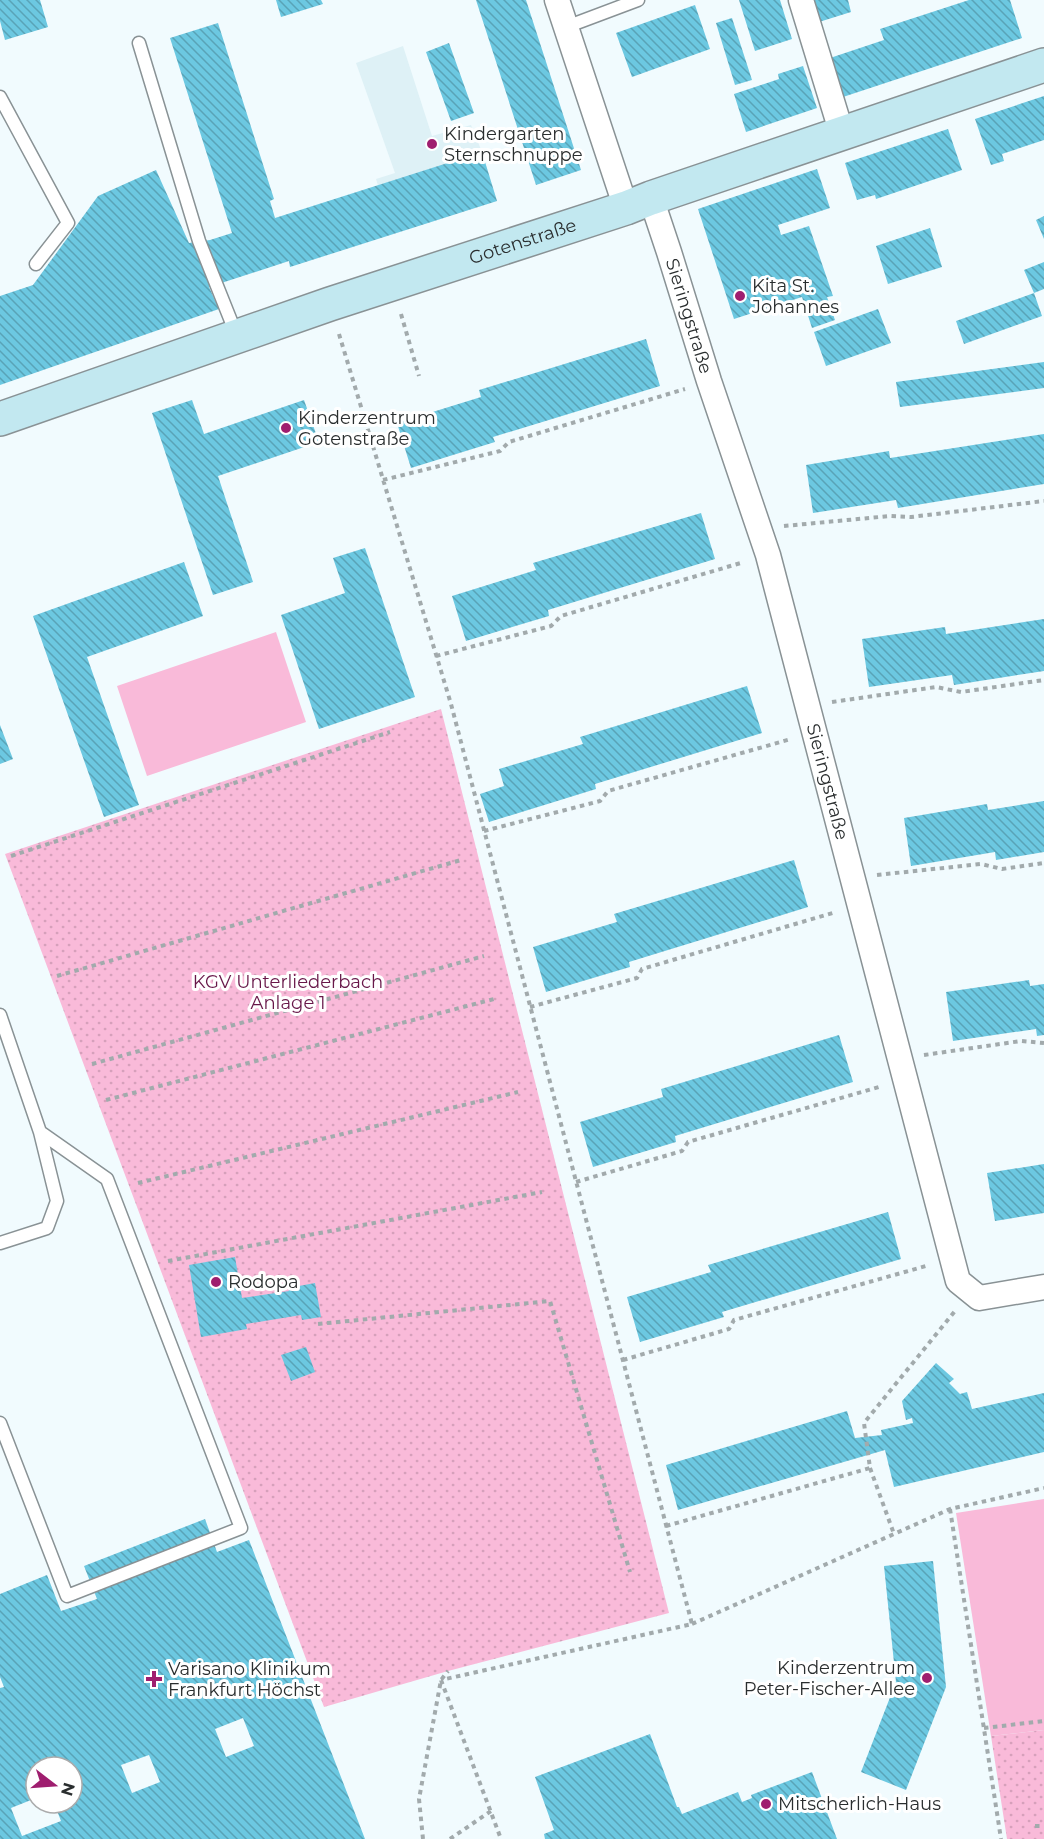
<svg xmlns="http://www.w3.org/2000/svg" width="1044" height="1839" font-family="Montserrat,sans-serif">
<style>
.built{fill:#def1f6}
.grass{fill:url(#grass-dots)}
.park{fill:#f9bad9}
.building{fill:url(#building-back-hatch);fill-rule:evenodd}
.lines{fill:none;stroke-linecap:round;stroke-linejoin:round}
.service-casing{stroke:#899295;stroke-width:15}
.minor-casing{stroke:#899295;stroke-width:27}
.secondary-casing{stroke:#899295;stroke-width:36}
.path{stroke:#a2aaac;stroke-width:4;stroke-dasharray:4.5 4.5;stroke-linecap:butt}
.service{stroke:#fff;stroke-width:12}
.minor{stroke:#fff;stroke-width:24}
.secondary{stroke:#c2e8f0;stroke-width:33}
.poi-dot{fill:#9f1e6f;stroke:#fff;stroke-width:2}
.labels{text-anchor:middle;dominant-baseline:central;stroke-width:6;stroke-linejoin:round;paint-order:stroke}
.poi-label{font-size:18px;fill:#2a2e2f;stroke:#fff;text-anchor:start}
.street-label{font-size:18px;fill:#2a2e2f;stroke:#fff}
.park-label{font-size:18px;fill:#681749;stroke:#fff}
</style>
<defs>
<pattern id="grass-dots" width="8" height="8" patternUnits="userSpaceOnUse" patternTransform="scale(1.5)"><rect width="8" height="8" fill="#f9bad9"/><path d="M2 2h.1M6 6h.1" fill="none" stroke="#d6a0bb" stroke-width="1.8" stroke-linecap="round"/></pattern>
<pattern id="building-back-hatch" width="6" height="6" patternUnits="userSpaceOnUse" patternTransform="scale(1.5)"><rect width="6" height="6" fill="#6cc8e1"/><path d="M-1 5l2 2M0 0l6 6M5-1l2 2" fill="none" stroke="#59a3b7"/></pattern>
</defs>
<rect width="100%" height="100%" fill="#f1fbfe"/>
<path class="built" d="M403,46l29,90 39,-11 11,27 15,49 -104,33 -17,-55 19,-6 -39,-110z"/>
<path class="grass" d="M441,709l228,904 -221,58 -124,36 -319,-853z
M1044,1730v109h-37l-16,-103z"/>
<path class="park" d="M276,632l30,90 -159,54 -30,-90z
M1044,1499v231l-53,6 -35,-223z"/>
<path class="building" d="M0,0h40l8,27 -43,13 -5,-19z
M276,0h45l2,4 -42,13z
M476,0h50l55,170 -45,15z
M739,0h41l12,39 -37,12z
M812,0h36l3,12 -32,10z
M969,0h41l12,38 -179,59 -13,-39 54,-18 -4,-11z
M695,5l15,44 -78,28 -16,-44z
M732,18l20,62 -17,5 -19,-62z
M218,23l56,176 -4,2 5,17 207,-66 15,49 -207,66 -1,-6 -80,26 10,22 -219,76v-89l33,-11 65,-89 58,-26 33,73 21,-3 22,-7 -62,-195z
M449,43l25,70 -23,8 -25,-69z
M803,66l14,42 -71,24 -12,-38 45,-15 -1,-5z
M1044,96v44l-42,14 2,7 -13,4 -16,-46z
M948,129l14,41 -86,29 -1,-4 -18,5 -12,-37z
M817,169l13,39 -52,17 3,10 28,-9 24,70 -6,1 8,23 -23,8 -10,-31 -68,22 -36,-110z
M1044,216v23l-8,-19z
M930,228l12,39 -54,17 -12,-38z
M1044,262v27l-10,4 -10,-23z
M1034,293l8,23 -78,28 -8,-23z
M878,309l13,34 -65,23 -12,-34z
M646,339l14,47 -167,51 2,5 -84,26 -14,-45 84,-26 -2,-7z
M1044,362v26l-144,19 -4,-25z
M192,400l12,34 100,-34 15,42 -101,34 35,106 -40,13 -61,-182z
M1044,434v50l-146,24 -2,-8 -83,13 -7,-48 83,-14 1,7z
M701,513l14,46 -167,51 1,6 -83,25 -14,-45 84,-26 -3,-7z
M365,548l50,149 -96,32 -38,-114 64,-22 -12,-35z
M184,562l19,54 -116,41 52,148 -35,12 -71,-201z
M1044,619v52l-90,14 -2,-10 -83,12 -7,-48 83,-12 1,7z
M747,686l15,47 -167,51 1,5 -107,33 -9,-28 24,-8 -5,-17 84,-25 -3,-7z
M0,725l13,34 -13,5z
M1044,801v51l-48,8 -1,-8 -84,14 -7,-48 83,-14 1,6z
M794,860l14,47 -179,55 1,5 -84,25 -13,-45 84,-25 -3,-8z
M1029,980l1,6 14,-2v51l-7,1 -1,-7 -83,12 -7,-49z
M839,1035l14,47 -178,54 1,6 -83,25 -13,-45 83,-25 -2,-8z
M1044,1164v49l-49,8 -8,-48z
M888,1212l13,47 -179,53 2,5 -84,25 -13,-45 84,-25 -3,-7z
M235,1257l7,41 47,-7 -1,-3 27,-5 6,34 -19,3 -1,-5 -55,9 1,5 -46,8 -12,-72z
M306,1347l9,25 -24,9 -10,-26z
M936,1363l18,16 -5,4 11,11 7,-2 5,17 72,-16v59l-150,35 -9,-37 -207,60 -12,-45 181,-54 8,27 27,-3 -1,-5 32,-7 -1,-5 -6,2 -4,-19z
M205,1519l12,33 32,-12 116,299h-365v-151l4,-1 -4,-10v-83l47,-19 14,36 36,-12 -13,-33zM243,1718l11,28 -28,11 -11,-28zM149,1755l11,27 -28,11 -11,-28zM36,1767h36v36h-18l7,18 -39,15 -11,-28 25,-10z
M933,1561l13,126 -40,103 -45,-18 35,-90 -12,-116z
M650,1734l27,73h2l3,7 56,-22 4,10 10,-4 -1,-3 61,-23 25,67h-292l-1,-5 10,-4 -19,-53z"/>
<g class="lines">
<defs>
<path id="service" d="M566,27l72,-27
M139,43l60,198 38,95
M0,97l68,126 -32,41
M0,1015l40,117 67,47 134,349 -174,68 -67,-173
M0,1243l47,-15 10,-27 -17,-69"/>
<g id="minor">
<path d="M557,0l69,208"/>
<path d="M801,0l41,134"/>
<path id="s1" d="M651,198l18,54 40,129 59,174 190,726 21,17 65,-11"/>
</g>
<g id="secondary">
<path id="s2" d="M0,419l330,-115 296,-96 25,-10 393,-133"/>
</g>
</defs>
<use href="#service" class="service-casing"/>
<use href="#minor" class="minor-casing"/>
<use href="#secondary" class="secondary-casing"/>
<path class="path" d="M401,314l18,62
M339,334l112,370 241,920 -251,56
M383,480l117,-29 9,-9 176,-53
M784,526l106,-10 21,1 133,-16
M436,656l115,-30 10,-10 183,-54
M832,702l104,-15 25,5 83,-12
M484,831l116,-30 8,-10 183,-52
M11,856l379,-124
M877,875l104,-11 21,5 42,-6
M57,976l404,-116
M530,1007l107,-29 5,-9 194,-57
M924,1055l97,-14 23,2
M92,1064l392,-108
M106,1100l388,-101
M576,1182l106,-31 6,-9 191,-55
M138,1183l380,-91
M168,1261l374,-69
M318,1324l232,-23 80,271
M623,1360l106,-31 5,-9 192,-54
M870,1468l24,66
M950,1509l51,330
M666,1526l204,-58 -6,-45 91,-112
M692,1624l258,-115 94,-21
M441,1680l60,159
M984,1728l60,-7
M1035,1826h9
M423,1839l-4,-40 22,-119 7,-9
M450,1839l41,-28"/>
<use href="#service" class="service"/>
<use href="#minor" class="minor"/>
<use href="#secondary" class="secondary"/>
</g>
<g class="poi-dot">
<circle cx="432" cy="144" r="6"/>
<circle cx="740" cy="296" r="6"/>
<circle cx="286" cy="428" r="6"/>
<circle cx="216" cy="1282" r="6"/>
<circle cx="927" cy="1678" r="6"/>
<path d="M151 1670h6v6h6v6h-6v6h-6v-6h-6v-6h6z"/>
<circle cx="766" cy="1804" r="6"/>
</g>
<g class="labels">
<g class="poi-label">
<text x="444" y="134">Kindergarten<tspan x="444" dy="21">Sternschnuppe</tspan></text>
<text x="752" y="286">Kita St.<tspan x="752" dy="21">Johannes</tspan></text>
<text x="298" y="418">Kinderzentrum<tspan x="298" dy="21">Gotenstraße</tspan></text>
<text x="228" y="1282">Rodopa</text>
<text x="915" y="1668" text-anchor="end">Kinderzentrum<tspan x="915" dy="21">Peter-Fischer-Allee</tspan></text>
<text x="168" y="1669">Varisano Klinikum<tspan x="168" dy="21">Frankfurt Höchst</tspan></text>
<text x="778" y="1804">Mitscherlich-Haus</text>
</g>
<g class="street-label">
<text stroke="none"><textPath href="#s2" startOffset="552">Gotenstraße</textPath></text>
<text stroke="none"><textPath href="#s1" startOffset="124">Sieringstraße</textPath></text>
<text stroke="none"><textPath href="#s1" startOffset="610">Sieringstraße</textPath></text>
</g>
<g class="park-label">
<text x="288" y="982">KGV Unterliederbach<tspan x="288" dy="21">Anlage 1</tspan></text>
</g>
</g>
<g transform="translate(54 1785) rotate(107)"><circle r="28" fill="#ffffff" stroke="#aaabac" stroke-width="1.5"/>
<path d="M0-4.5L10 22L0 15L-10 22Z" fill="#9f1e6f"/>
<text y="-9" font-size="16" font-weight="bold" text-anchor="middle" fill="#2a2e2f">N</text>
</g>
</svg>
